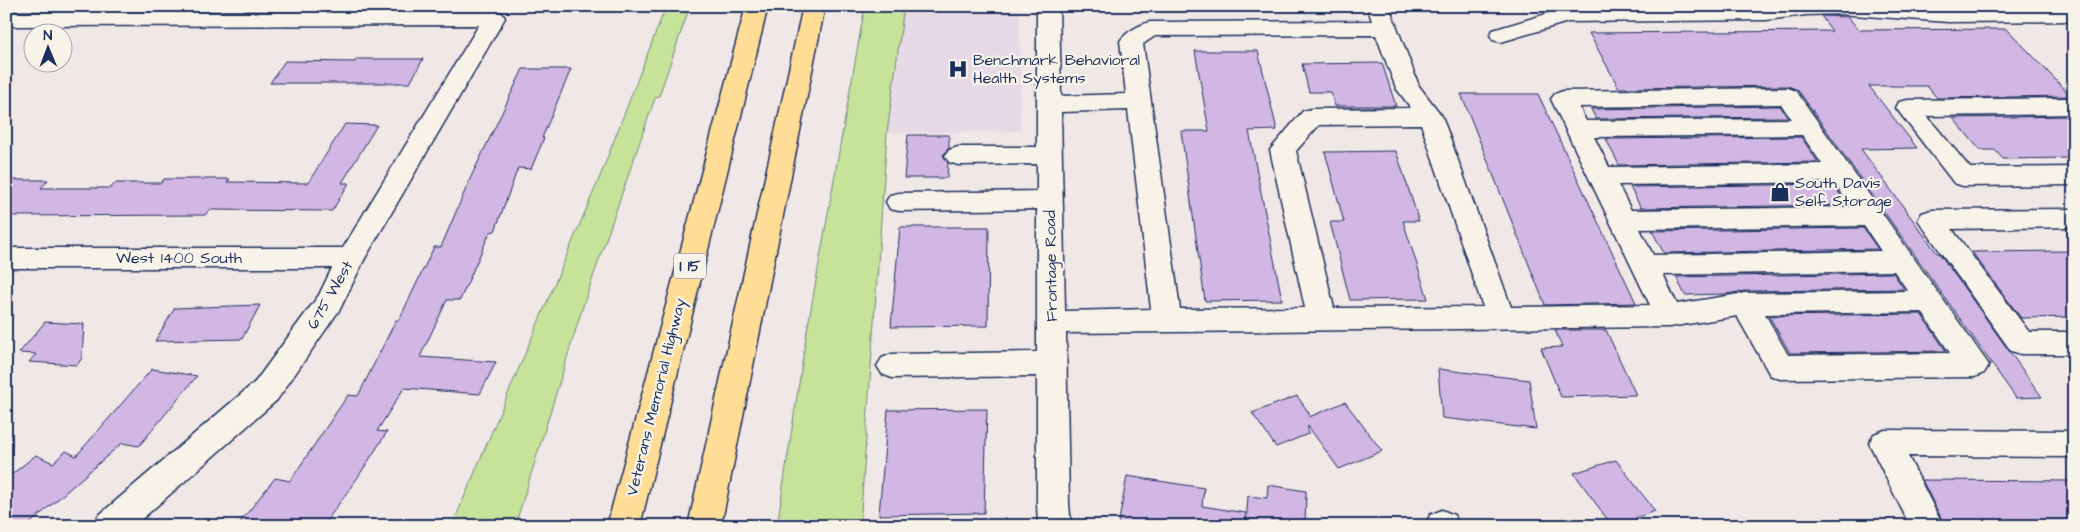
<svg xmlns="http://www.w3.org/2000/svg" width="2080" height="532" font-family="'Architects Daughter',sans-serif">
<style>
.built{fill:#e7d9e6}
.green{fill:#c7e299;stroke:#71887c}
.building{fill:#d2b7e5;stroke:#1b2f5e}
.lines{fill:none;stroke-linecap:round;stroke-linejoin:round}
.minor-casing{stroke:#1b2f5e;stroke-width:3}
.highway-casing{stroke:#1b2f5e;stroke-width:3}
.minor{fill:#f7f3e8;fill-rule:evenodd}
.highway{fill:#ffdd96;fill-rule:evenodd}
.labels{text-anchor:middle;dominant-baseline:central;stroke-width:4.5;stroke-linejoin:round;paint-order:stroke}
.shield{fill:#f7f3e8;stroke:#5d6a87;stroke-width:1}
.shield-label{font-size:15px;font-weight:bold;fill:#1b2f5e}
.poi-label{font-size:16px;fill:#1b2f5e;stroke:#f7f3e8;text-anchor:start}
.street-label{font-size:16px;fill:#1b2f5e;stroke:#f7f3e8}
</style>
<rect width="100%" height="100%" fill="#f0e7e7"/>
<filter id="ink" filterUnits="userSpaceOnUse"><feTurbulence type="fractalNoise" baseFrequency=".02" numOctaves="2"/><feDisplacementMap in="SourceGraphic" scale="10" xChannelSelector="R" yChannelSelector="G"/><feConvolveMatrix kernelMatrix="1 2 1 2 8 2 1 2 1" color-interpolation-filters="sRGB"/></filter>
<g filter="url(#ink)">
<path class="built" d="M903,6h117v125l-133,2z"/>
<path class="green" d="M666,6h24l-31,90 -4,2 -72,208 -68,220h-63l147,-347z
M865,6h39l-17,127 -27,393h-83l30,-195z"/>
<path class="building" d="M1821,16l27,1 11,13 148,-1 64,67 -134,2 -10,-12h-58l48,62 -56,1 76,104h2l103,144 -26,1 -218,-308 -10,-4 -169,2 -30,-55 243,-2z
M1195,51h63l19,79 -28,1 33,169 -77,1 -24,-170h28z
M356,59h67l-13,24h-140l15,-22 70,1z
M1382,63l14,43h-61l-4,-14h-22l-7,-28z
M523,69h48l-29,69h2l-13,31 -13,-1 -23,63 -5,1 -30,68h-13l-27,57 76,5 -16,32 -76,-6 -27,43 10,1 -29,45 -35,49h-86l38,-48 15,3 58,-86 10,1 38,-76h3l35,-73h7l29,-68z
M1461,94h77l98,209 -91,2z
M1780,106l8,11 -192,2 -5,-10z
M2074,116v42l-71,1 -8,-9h-15l-27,-32z
M345,124l32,1 -35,58h7l-17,28 -123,-1 -4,5 -199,1v-36h42l-7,8h70l4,-5h46l3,-4h66l-3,3 81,1z
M908,135h41v13l-6,7 5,8 -1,15h-43z
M1801,137l17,25 -199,3 -13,-26z
M1396,151l23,70h-16l25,78 -78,1 -20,-78h14l-19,-70z
M1833,184l14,21 -206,3 -11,-21z
M900,227h89l-1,99 -97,1z
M1863,228l15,21 -214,4 -12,-22z
M2074,251v66l-53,1 -49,-66z
M1893,273l11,16 -159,2 -19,3 -41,1 -9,-18z
M260,305l-18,34 -87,2 20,-33z
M1921,314l25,37 -156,2 -21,-37z
M45,322l39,2 -2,34 -5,7 -48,-3 7,-8 -17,-1z
M1555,330h51l30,65 -75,2 -20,-49 21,-1z
M152,369l45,7 -58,70 -17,-3 -95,83h-21v-47l30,-24 17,8 13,-12 10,5z
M1438,369l91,11 7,49 -94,-11z
M1297,396l12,17v4l36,-15 37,49 -43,18 -31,-43v8l-32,13 -24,-34z
M987,409l-3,104 -105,2 9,-105z
M1616,460l39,51 -20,7 5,8h-28l-38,-53z
M1127,476l77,12 -2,18 44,7 -1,13h-127z
M1922,480l152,1v45h-129z
M1268,485l38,6 -1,35h-59l2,-30 19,2z"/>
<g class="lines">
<defs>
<path id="minor" d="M1037,6h22l2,90 65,-2 -6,-53c6,-9 19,-16 30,-19l222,-1 -5,-15h22l30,80 23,30 69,191 139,-2 -99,-206 4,-5 8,-3 225,-3 8,3 193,274 -5,8 -10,4 -194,2 -10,-4 -33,-59 -68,11 -603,6 3,171 2,22h-33l-1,-22v-128l-145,2 -10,-4 -5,-8 5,-8 10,-4 145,-2v-143l-138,2 -9,-2 -4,-7 4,-7 9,-2 138,-2v-27l-79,1 -9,-3 -4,-6 4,-6 9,-3h79zM1376,35l20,53 15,20 -99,1 -9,2 -33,39 35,158 -125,1 -37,-265 12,-8zM1781,104l10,15 -205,2 -7,-14zM1128,110l23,199 -86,2 -4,-199zM1421,124l62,183 -149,1 -38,-157 23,-26zM1802,135l20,29 -213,3 -15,-30zM1834,182l17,25 -220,3 -13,-25zM1864,226l17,25 -228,4 -13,-26zM1894,271l14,20 -163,2 -68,11 -14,-29zM1922,312l28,41 -162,2 -23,-41z
M1767,6l307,1v14l-126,1 -109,-8 -33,1 -40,5 -198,2 -67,20 -8,-2 -3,-5 3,-5 73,-22z
M494,11l8,2 3,5 -141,242 -24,49 -63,91 -143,126h-40l4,-10 157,-134 64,-87 13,-27h-326v-20h337l136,-223 -473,1v-14z
M2074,98v16l-147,2 43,52 104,-1v18l-111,1 -9,-3 -58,-75 3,-6 9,-2z
M2074,209v18l-122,2 77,103h45v22h-53l-10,-3 -93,-131 4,-7 9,-3z
M1885,430l189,1v26l-166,-1 35,70h-33l-41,-83 5,-9z
M1442,510l12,5 5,11h-34l5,-11z"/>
<path id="highway" d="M746,6h22l-128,520h-33z
M803,6h22l-104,520h-33z"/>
</defs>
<use href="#minor" class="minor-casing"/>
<use href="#highway" class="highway-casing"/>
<use href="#minor" class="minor"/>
<use href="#highway" class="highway"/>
</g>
</g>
<defs>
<symbol id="hospital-bare" viewBox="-9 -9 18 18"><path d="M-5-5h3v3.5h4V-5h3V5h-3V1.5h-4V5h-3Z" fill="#1b2f5e" stroke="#f7f3e8" stroke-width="2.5" paint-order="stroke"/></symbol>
<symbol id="shop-bare" viewBox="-9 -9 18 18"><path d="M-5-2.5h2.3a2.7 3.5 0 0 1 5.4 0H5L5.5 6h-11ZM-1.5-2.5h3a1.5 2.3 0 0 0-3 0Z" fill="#1b2f5e" stroke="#f7f3e8" stroke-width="2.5" paint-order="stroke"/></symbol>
</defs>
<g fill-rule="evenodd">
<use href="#hospital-bare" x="944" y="55" width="28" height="28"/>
<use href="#shop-bare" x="1766" y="178" width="28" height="28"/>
</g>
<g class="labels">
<rect class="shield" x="674" y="253.5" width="32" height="25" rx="4"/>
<g class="shield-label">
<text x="690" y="266">I 15</text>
</g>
<g class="poi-label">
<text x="973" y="60">Benchmark Behavioral<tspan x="973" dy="18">Health Systems</tspan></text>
<text x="1795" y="183">South Davis<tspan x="1795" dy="18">Self Storage</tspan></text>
</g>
<g class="street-label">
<text x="179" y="258">West 1400 South</text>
<text transform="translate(1051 266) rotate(-91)">Frontage Road</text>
<text transform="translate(330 295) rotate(-60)">675 West</text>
<text transform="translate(656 397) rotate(-76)">Veterans Memorial Highway</text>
</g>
</g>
<rect width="2080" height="532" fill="none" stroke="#f7f3e8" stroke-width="25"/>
<rect x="12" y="12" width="2055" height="507" fill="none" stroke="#1b2f5e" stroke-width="2" filter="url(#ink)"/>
<g transform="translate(48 48) rotate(359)"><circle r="24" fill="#f7f3e8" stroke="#9fa5b1"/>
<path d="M0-4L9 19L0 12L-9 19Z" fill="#1b2f5e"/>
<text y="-8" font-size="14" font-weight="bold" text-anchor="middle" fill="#1b2f5e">N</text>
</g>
</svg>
